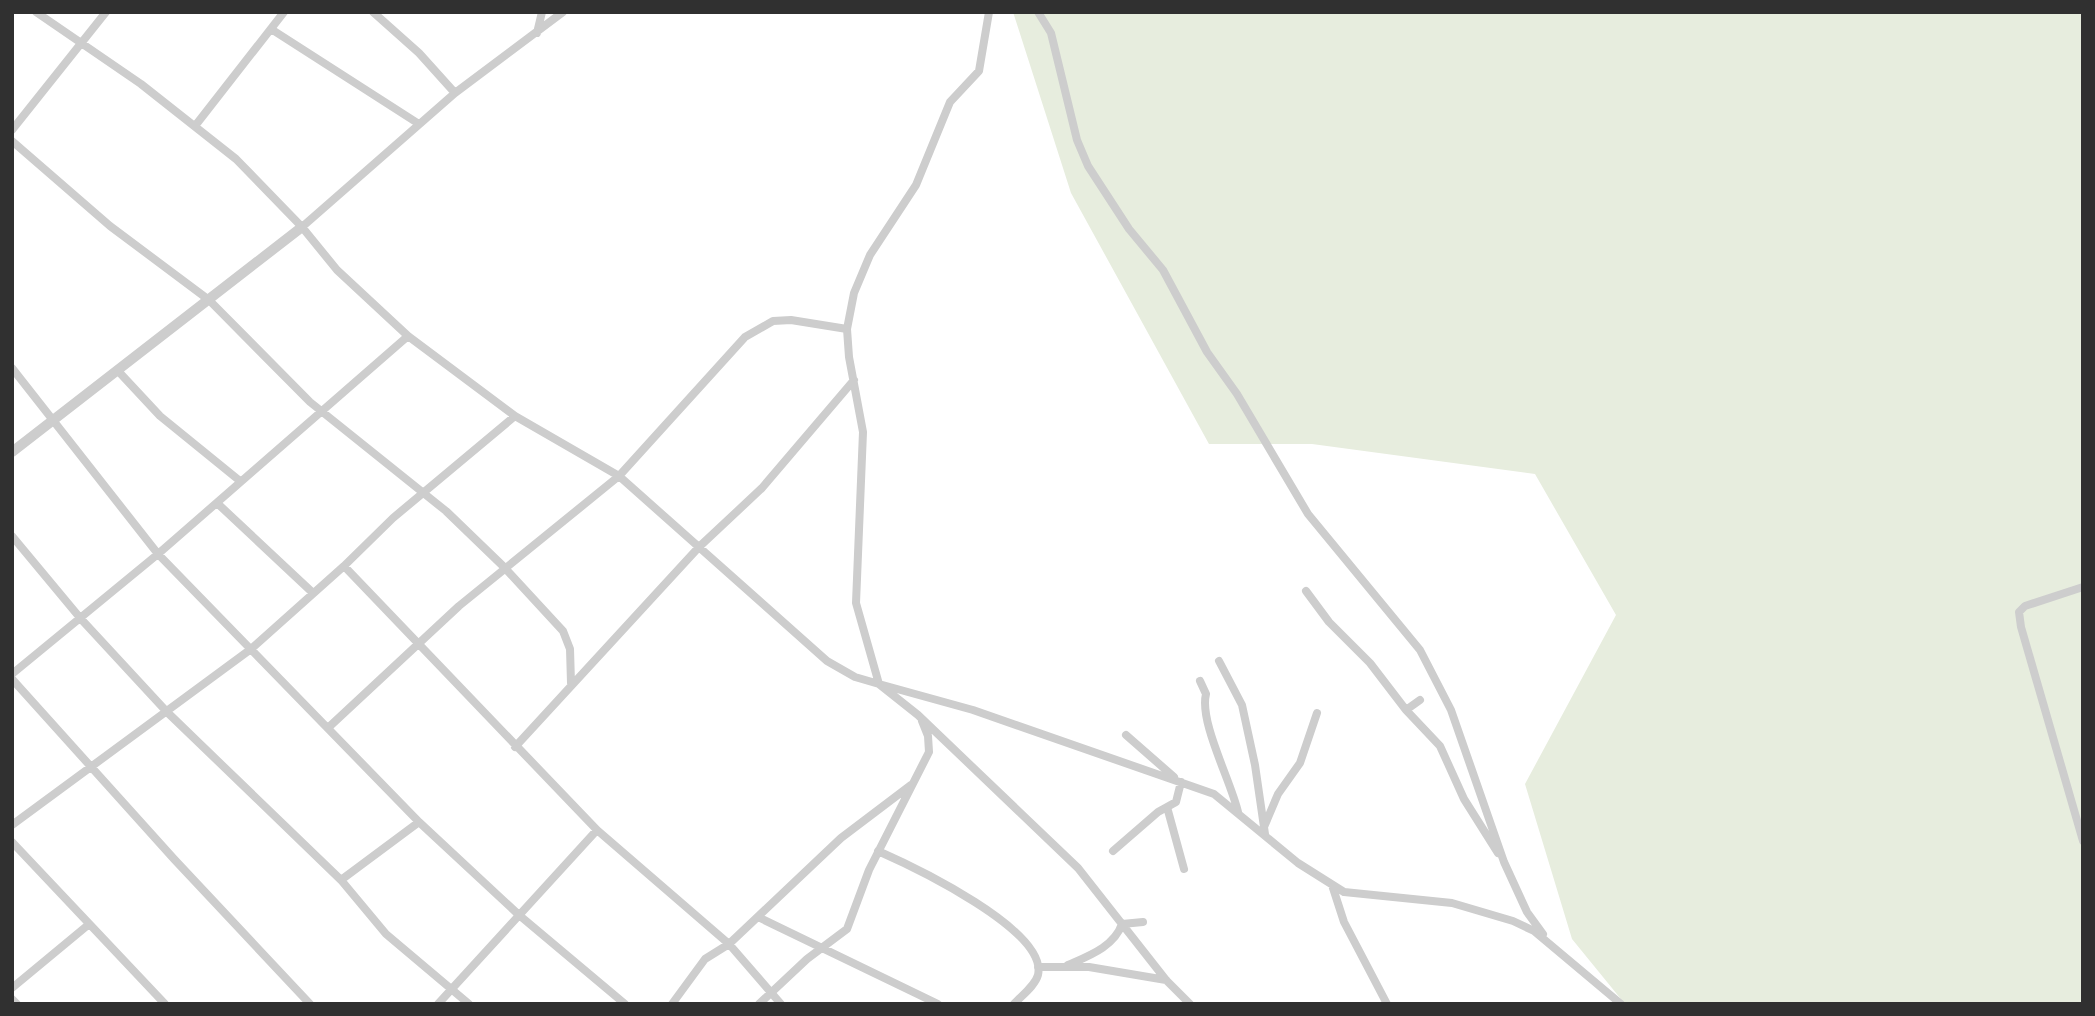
<svg xmlns="http://www.w3.org/2000/svg" width="2095" height="1016" font-family="Helvetica,sans-serif">
<style>
.green{fill:#e7edde}
.lines{fill:none;stroke-linecap:round;stroke-linejoin:round}
.minor{stroke:#cdcdcd;stroke-width:8}
.tertiary{stroke:#cdcdcd;stroke-width:10}
</style>
<rect width="100%" height="100%" fill="#fff"/>
<path class="green" d="M1013,12h1070v992h-458l-53,-65 -47,-155 91,-169 -81,-141 -223,-30h-103l-138,-251z"/>
<g class="lines">
<path class="minor" d="M36,12l105,72 95,75 66,68 35,43 71,66 107,80 104,60 208,185 28,16 24,7 39,31 160,153 88,112 24,24
M373,12l46,41 36,40
M989,12l-10,59 -29,31 -34,83 -46,70 -16,38 -7,36 2,28 14,75 -7,171 23,81 94,26 241,84 84,69 46,29 108,11 61,18 21,10 87,73
M1038,12l13,21 26,107 11,26 41,63 34,41 44,82 30,42 71,120 112,136 31,60 53,152 23,50 16,22
M271,29l148,95
M537,33l5,-21
M195,126l89,-114
M12,130l94,-118
M12,141l98,85 99,74 101,102 136,109 58,56 59,64 7,18 1,34
M302,227l153,-134 108,-81
M12,368l146,186 261,268 100,93 106,89
M119,372l41,44 80,65
M217,503l96,90
M12,536l69,83 86,93 174,168 45,54 83,70
M344,566l253,264 132,114 52,60
M2083,587l-58,19 -6,6 2,15 62,214
M1306,591l23,31 41,41 36,47 14,-10
M1219,661l23,44 13,60 10,69
M12,674l146,-120 250,-218
M12,679l162,180 136,145
M1200,681l6,13c-7,28 25,87 32,118
M1406,710l34,36 24,53 34,54
M329,727l130,-121 160,-130 126,-139 28,-16 18,-1 56,9
M1126,735l48,42
M515,747l184,-200 63,-59 92,-108
M1167,807l17,62
M12,825l239,-176 93,-83 49,-48 122,-102
M1264,827l14,-33 22,-31 17,-50
M12,842l153,162
M878,851c34,15 170,79 160,124 -3,11 -17,21 -24,29
M1113,851l45,-39 18,-10 5,-20
M341,880l78,-58
M1332,885l12,37 43,82
M758,917l180,87
M1068,965c20,-9 46,-18 54,-41l21,-2
M1038,967h51l77,13
M12,988l76,-63
M12,999l5,5
M438,1004l159,-174
M672,1004l33,-45 24,-15 112,-106 70,-53
M759,1004l48,-45 40,-30 22,-59 60,-118 -1,-16 -6,-15"/>
<path class="tertiary" d="M12,452l290,-225"/>
</g>
<rect width="2095" height="1016" fill="none" stroke="#303030" stroke-width="28"/>
</svg>
